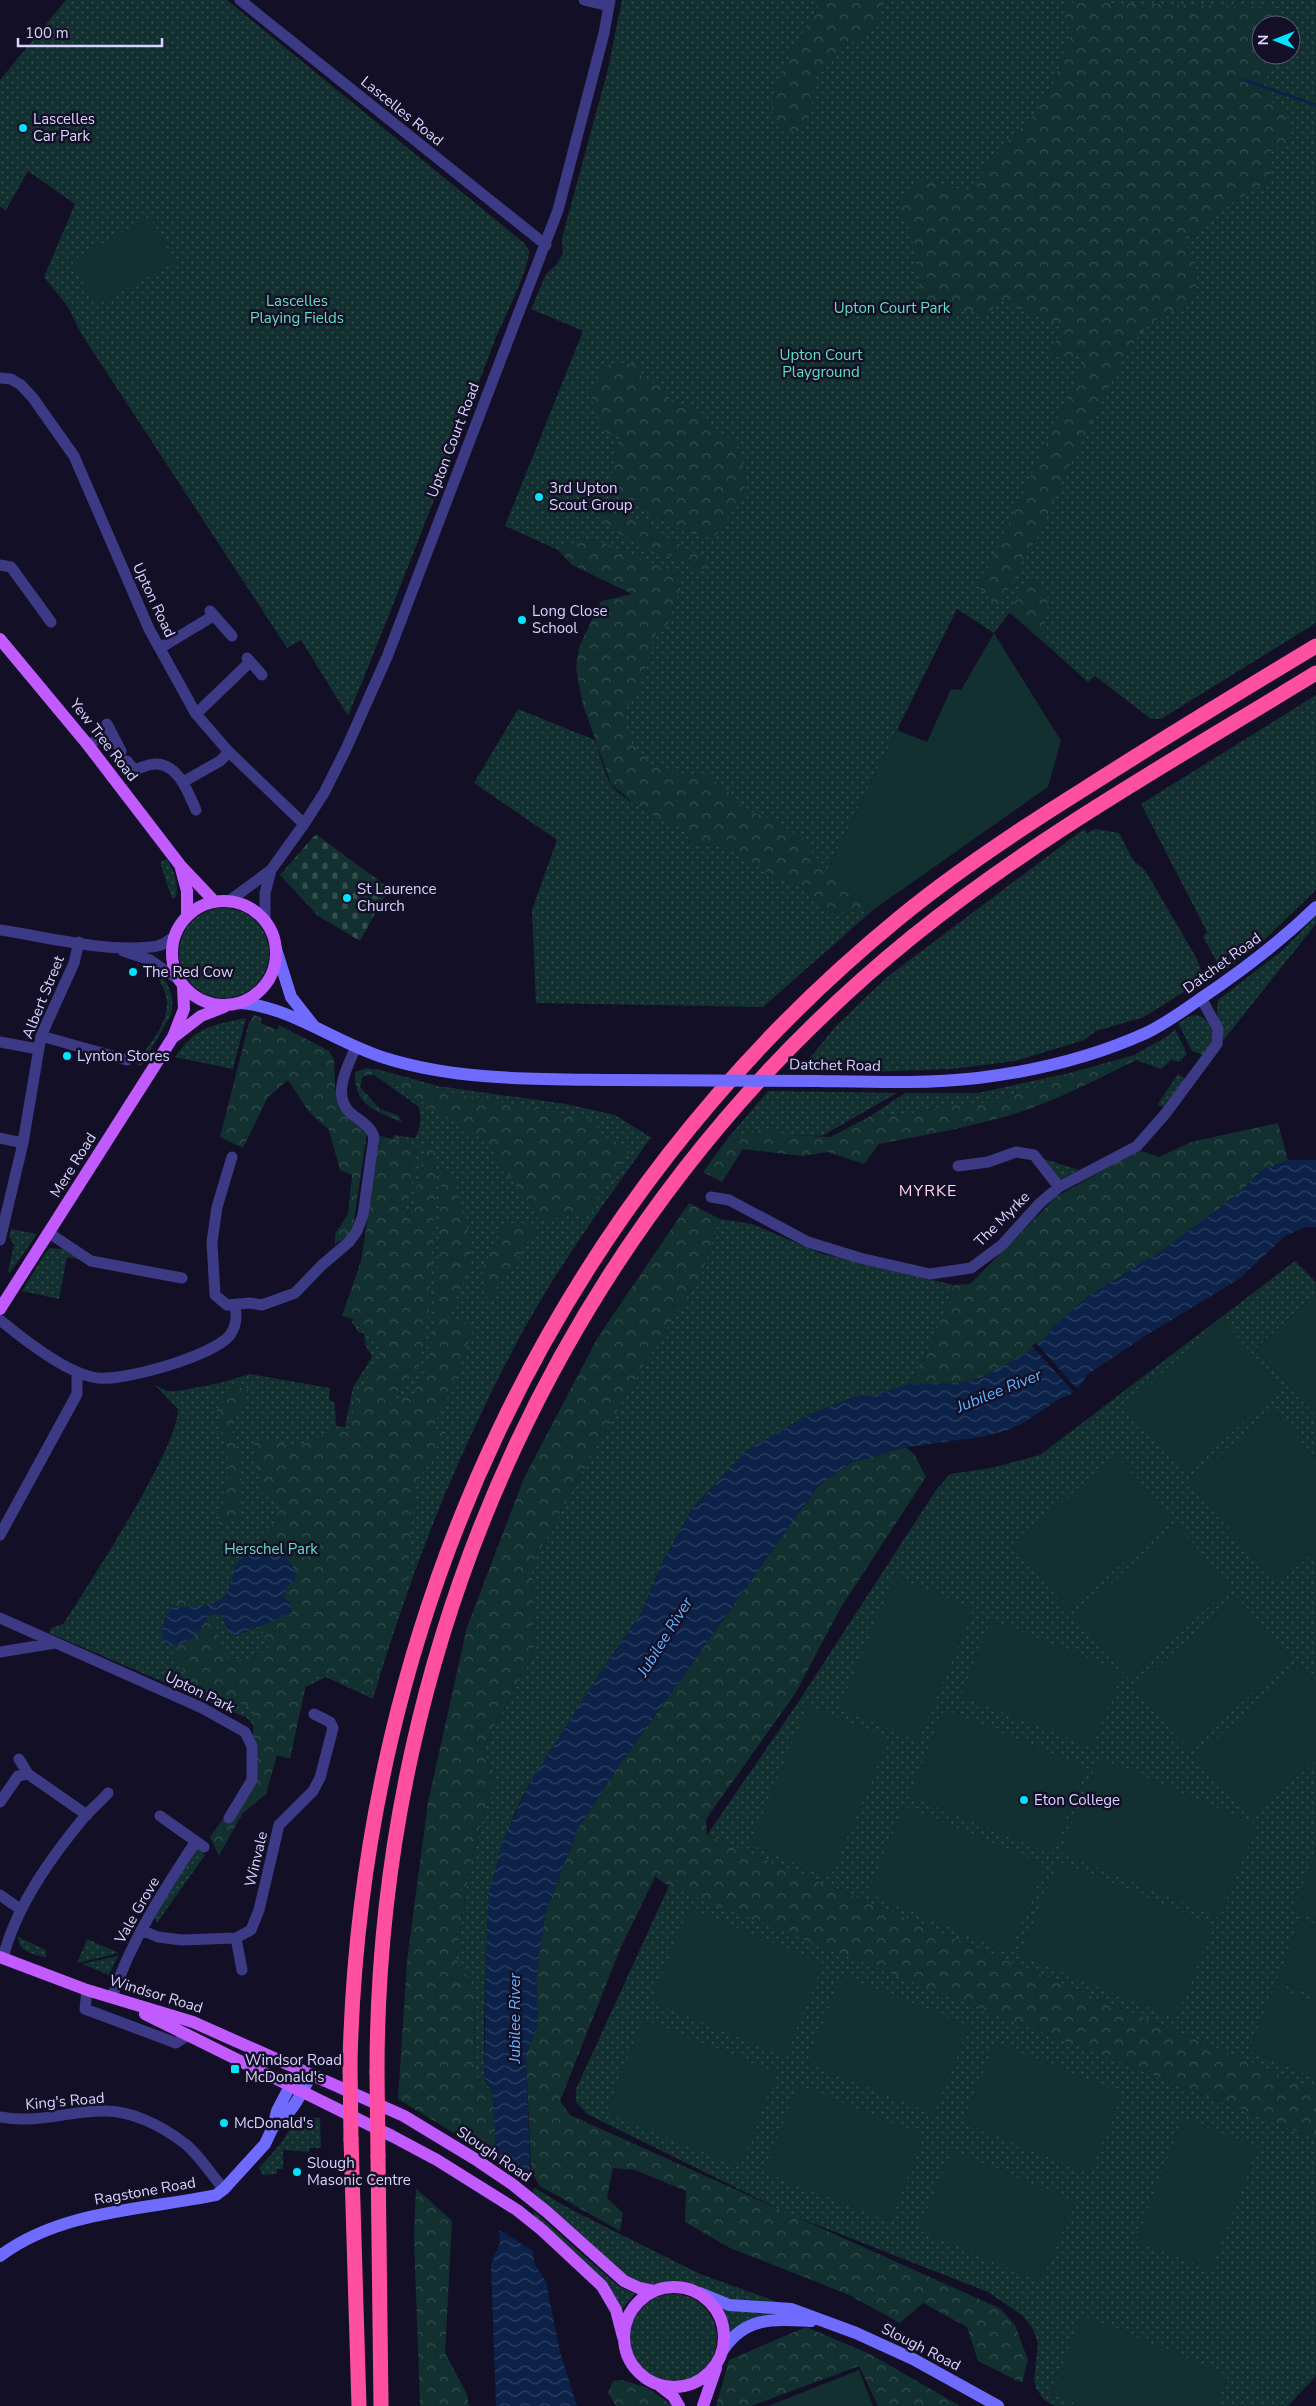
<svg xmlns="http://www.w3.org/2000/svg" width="1316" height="2406" font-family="'Nunito Sans',sans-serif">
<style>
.green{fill:url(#green-dots);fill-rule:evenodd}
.forest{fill:url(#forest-crowns)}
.cemetery{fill:url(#cemetery-stones)}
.pitch{fill:#12302f}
.water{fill:url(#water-waves)}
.pier{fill:#130f26}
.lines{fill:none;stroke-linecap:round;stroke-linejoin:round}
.stream{stroke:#0c2248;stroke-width:3}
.minor{stroke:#3d3a85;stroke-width:11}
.secondary{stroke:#6f6bff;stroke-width:12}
.primary{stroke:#c25bff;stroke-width:12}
.motorway{stroke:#ff4fa3;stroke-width:15}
.secondary-bridge{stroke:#6f6bff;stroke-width:12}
.motorway-bridge{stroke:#ff4fa3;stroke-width:15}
.poi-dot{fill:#00e5ff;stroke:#130f26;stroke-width:2}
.labels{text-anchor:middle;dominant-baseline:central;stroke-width:5;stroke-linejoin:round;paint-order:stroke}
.street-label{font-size:15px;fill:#d9d4ff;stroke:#130f26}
.poi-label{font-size:15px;fill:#d9d4ff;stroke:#130f26;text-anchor:start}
.park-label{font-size:15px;fill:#5fe0c0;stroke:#130f26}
.neighbourhood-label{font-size:16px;letter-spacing:1px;fill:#ffd6f0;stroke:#130f26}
.water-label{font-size:16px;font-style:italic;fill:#62b6ff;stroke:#130f26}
</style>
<defs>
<pattern id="green-dots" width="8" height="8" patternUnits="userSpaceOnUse" patternTransform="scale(1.25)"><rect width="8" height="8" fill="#12302f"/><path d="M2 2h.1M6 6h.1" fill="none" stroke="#344d4e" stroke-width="1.8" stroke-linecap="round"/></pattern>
<pattern id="forest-crowns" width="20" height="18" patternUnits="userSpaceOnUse" patternTransform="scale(1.25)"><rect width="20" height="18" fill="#12302f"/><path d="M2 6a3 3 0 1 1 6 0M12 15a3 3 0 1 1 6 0" fill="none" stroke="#344d4e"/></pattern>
<pattern id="cemetery-stones" width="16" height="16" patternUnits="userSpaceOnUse" patternTransform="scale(1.25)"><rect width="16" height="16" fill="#12302f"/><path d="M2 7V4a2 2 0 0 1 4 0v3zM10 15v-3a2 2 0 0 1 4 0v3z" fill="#344d4e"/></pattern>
<pattern id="water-waves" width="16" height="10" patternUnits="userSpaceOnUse" patternTransform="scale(1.25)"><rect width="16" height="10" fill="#0c2248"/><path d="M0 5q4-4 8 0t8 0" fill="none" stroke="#2f4163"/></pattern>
</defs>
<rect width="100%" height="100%" fill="#130f26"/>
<path class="green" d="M66,0h161l297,243 5,7c1,20 -28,73 -36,95 -47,124 -94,248 -145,371l-47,-76 -14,8 -205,-313 -14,-28 -24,-30 31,-73 -47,-33 -22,39 -6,-3v-127z
M622,0h694v623l-155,96h-10l-56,-43 -7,6 -78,-70 -16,21 -37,-24 -130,262 -214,-118 40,-154 -95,-49 -53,-24 78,-195 -52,-22 15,-35 10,-9 7,-12 -1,-15 46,-169zM1261,25h30v30h-30z
M1316,695v195l-54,52 -34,26 -11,-6 -14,-25 4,-5 -66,-128z
M518,709l77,31c5,13 8,31 15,43 12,19 56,38 75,46l6,14 33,3 59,36 15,2 34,29 41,-3 -110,97 -227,-4 -4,-93 25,-70 -83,-57z
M1084,829l3,4 8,-4 24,4 14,27 12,10 52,89 7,20 -60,38 -48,14 -12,9 -69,21 -63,8 -87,3 -64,-3 34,-42 52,-50z
M167,859c7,12 12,24 9,38l-4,2 -11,-33v-5z
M179 953a45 45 0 1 1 90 0a45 45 0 1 1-90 0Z
M1316,916v8l-94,118c-1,-14 -7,-28 -4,-42l66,-51z
M148,964c18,13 28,28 23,51l-30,51 -5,-2c16,-25 43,-50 25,-80 -3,-6 -6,-10 -12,-14z
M1198,1015c19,9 18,26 5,40l-11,-4 -14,-28 12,-7z
M246,1018l-13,51 -58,-12c21,-30 36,-32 71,-39z
M1175,1029l12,25 -8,8 -8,-2 -10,9 -25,-9 -2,-5 34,-19z
M377,1069l61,17 128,18 49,11 37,23 -3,2c-47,67 -96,133 -134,206 -60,113 -106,231 -142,353l-47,-22 -31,15 -41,34 -7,-8 -198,-85 2,-5 12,-4 12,-18c23,-37 103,-159 103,-197l-23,-24 12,6h11l42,-8 30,-9 80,14 -1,12 6,3 1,23 9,1 8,-40 19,-30 -7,-13 -1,-11 -6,-1 -6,-10 23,-80 19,-107 21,3c6,-10 6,-20 4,-31l-50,-36z
M1069,1073l-77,30 -30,1 -54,10 -39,3 36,-24h73z
M1178,1074l8,5 -22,28 -7,-2z
M768,1091l129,2 -75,43 -31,-1 -63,3z
M1038,1157l41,13 -19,10z
M720,1219l32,5 68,29 134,32 -23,61 -22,38 -36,12h-16l-47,18 -64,37 -54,58 -31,56 -20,49 -33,47 -80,125 -14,28 -25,79 -5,129v56l9,16 -18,-19 -1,-87 -18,-30 14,-93 25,-91 -13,-24 52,-97 -2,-88 48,-89 61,-107 61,-96z
M11,1229l26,5 -27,39 -2,-2 6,-26 -5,-8z
M64,1245l24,16 -21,-4 -8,42 -37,-8 24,-39 4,-4 12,1z
M1295,1261l21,21v12l-60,55 60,67v43l-44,-50 5,175 39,-34v134l-17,-19 -49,152 66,-57v92l-23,58 23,10v5l-15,-6 -24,62 39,15v7l-41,-16 -26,64 67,27v12l-609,-255 90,-131 139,-214 14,-16 41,-6 49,-13z
M197,1849l8,6 -48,68 -3,-7z
M669,1886l647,253v237l-28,30h-73l13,-31 -177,18 31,13h-27l-11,-6 -8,-12 -2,-9 4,-35 -5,-15 -10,-13 -35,-24 -199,-78 -202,-100 -11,-12v-13z
M18,1937l28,13v8c-11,-4 -28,-6 -28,-21z
M87,1939l32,14 -42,10z
M118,1956l-9,19 -27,-11z
M297,2117l23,1 1,30h-11l-1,4 -26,-2v19h-6v5l-14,1 -4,-7 23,-26z
M519,2179l53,31 128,64 86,31 -40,-1 -41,-12 -20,-9 -14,-2 -22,4 -24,-7z
M527,2205l91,81 17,8 -13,15 -99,-99z
M629 2338a44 44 0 1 1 88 0a44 44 0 1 1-88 0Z
M723,2310l58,4 -51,18z"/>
<path class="forest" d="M883,0c-1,30 -33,42 -53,58 -6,5 -12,11 -17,17 0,21 1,39 -13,57 -8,-1 -15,0 -22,-6 -24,-22 31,-102 43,-125z
M1077,0h28l4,3 161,4 10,2 3,16h-22v30h14c-5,13 -14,31 -5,45 3,5 12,6 15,11 6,10 4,23 3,35 -33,3 -11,18 -19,35l-46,27 -20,20 -17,9c-1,14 12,25 11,41 -2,30 -24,29 -44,44 -10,7 -17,17 -24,26l-65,129 -27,61 -14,21 -7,19 -16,25 -6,1 -15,-17 105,-225 -7,-7 -14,5 -13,-8 10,-18v-9l-61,-25 -10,13 -5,2c-16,-11 -44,7 -61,-10l-13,-77 -10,-10c1,-20 3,-26 19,-39l50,12 33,-45 26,-24 23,-33 21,-57 -10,-23z
M612,363l29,1v12l18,9 11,14 31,14 13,16 21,12 8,24 2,28 -32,46 -36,-11 -29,-15 -9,-15 -13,5 -16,-12 5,-43 6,-11 -14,-3c-17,-28 -26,-50 5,-71z
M601,504l26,9 2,6 23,4 9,13 13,5 37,22 -16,12 -8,-12 -12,-6 -28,-7 -48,-29z
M579,540h17l85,35v12l-13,37 -13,10 -15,53 -11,13 -5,18 7,25 22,22 14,6 41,6 19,13 18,20 29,10 28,19 25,32 46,39 -41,3 -34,-29 -15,-2 -59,-36 -33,-3 -6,-14 -28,-11 -25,-16 -21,-18 -28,-79 -7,-36 3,-22 22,-46 31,-7 -60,-29 -14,-15z
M1029,578c32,4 14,44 13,63l-33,-29z
M254,1015l8,3 -1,5 16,7 2,-5 50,26 5,9 1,29 9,22 23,22 -15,101 -17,10v-10l13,-20 4,-39 -12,-5 -11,-40 -20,-18 -21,-32 -20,17 -25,51 -23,-11 29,-114z
M1134,1055l2,5c-39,19 -78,40 -119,53 -45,14 -92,22 -138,31l-15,20 -36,-12 -26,4 -59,-7 -21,33 -19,-10 25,-34 31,-8 32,5 39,2 39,-20 39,-3 54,-10 30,-2 77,-29z
M367,1068l75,23 155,29 1,14 33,15 -44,64 -47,8 -55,-80 -107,-67 -15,2 -3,11 20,22 18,6 4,7c-27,-11 -48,-16 -47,-50z
M1278,1123l10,37 -27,11 -23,23 -72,54 -75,47 -39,33c-11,23 -67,52 -92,55 -17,2 -35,1 -51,1l22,-38 23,-61 16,-1 86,-87 82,-47 21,7 32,-15z
M380,1136l38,9 -5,35 -11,37 10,-3 14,-72 11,14 -8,157 -10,54 -41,45 27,-19 7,5 16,-35 7,-42 7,-152 11,12 17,57 1,28 -24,51 28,9 -27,70 -16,33 14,3 -31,54 -8,96 -35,113 -45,-21 -20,6 -17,79 -13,-4 -11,39 -24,20 -23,42 -9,-19 41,-58 3,-71 -62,-23 -25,-43 8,-44 32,8 19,51 24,5 18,-14 -22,-65 32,-13 -11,-32 15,-34 -20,-10 -9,-56 47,8 33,-16 16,3 8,-40 23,-33v-16l-23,-24 -15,-4 19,-55z
M689,1203l31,16 -18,54 -61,96 -61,107 -48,89 2,88 -52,97 13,24 -25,91 -14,93 18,30 1,86 18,20 4,60 -17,-5 -82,-50 9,-138 21,-159 39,-175 57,-149 74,-141z
M505,1223h22l7,11 -46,67 -6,-31z
M236,1386l14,5 -19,35 10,39 -1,53 -23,9 13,-61 -13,-57z
M906,1447l8,7 12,23 -86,132 -45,85 -89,125 1,16 609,255v49l-644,-251 -17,-11 -34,70 -61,154 10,14 431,194 14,16 13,35 -6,23 -44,-22 -11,-34 -44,-24 -23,20 -53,-29 -117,-46 -45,-26 1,-31 -51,-21 -22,-2 -6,30 16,15 -3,18 -80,-45 -9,-14 -5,-117 12,-32 -2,-44 9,-64 32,-85 44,-67 197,-277 32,-23z
M416,2188l36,33 -7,132 22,41 2,12h-49l-6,-167z
M806,2327l64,27 90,52h-82l-19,-40 -108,40h-35l13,-46z
M622,2380l26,8 25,18h-57l-8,-13 5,-12z"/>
<path class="cemetery" d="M317,835l72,53 -29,53 -42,-25 -38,-41 34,-39z"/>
<path class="pitch" d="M150,217l25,45 -80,44 -23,-45z
M994,633l67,108 -13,46 -175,123 -46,-39 70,-141 30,12 24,-53 10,1z
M1316,1294v122l-60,-67z
M1222,1320l60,68 -97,86 -60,-68z
M1272,1409l44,50v91l-38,34 -90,-101z
M1117,1455l56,64 -105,91 -56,-65z
M1177,1525l54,62 -103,91 -6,-6 -30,75 -131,-51 30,-76 131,51 -48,-55z
M895,1576l79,33 -56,132 -79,-33z
M1237,1597l54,62 -103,91 -54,-62z
M1300,1665l16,19v76l-66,58 -54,-62z
M808,1705l81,34 -59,139 -80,-34z
M944,1709l142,58 -34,87 -143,-58z
M1099,1758l158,66 -38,94 -159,-66z
M904,1806l142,59 -37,88 -141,-60z
M1316,1852v68l-24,-10z
M1058,1861l156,64 -38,94 -156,-64z
M689,1908l134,55 -38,94 -134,-56z
M1300,1919l16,6v71l-39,-15z
M842,1975l127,51 -35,88 -127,-51z
M1275,1986l41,17v75l-67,-27z
M643,2019l134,54 -37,94 -134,-54z
M995,2042l127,51 -32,81 -127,-52z
M798,2085l126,50 -34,87 -126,-50z
M1183,2118l75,29 -47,123 -75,-29z
M952,2150l123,52 -34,80 -123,-52z
M1082,2315l146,60 -13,31h-133l-31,-13z
M859,2370l14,36h-105z"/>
<path class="water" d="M1288,1160h28v67h-11l-20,9 -46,43 -94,57 -58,39c-5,10 -15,21 -26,23l-38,25 -15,7 -27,7 -75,10 -56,16 -32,23 -197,277 -44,67 -32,85 -9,64 2,44 -12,32 7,199 2,11 11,17 14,70 17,54h-81l-5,-142 9,-21 -7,-149 -9,-16 3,-157 2,-29 14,-52 25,-54 80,-125 33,-47 20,-49 31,-56 54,-58 64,-37 47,-18h16l36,-12 52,-1 20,-5 49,-27 18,-16 3,-7 40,-34 75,-46 72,-54 23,-23z
M267,1551l19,6 10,15 -1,9 -8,6 -3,10 6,6 2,10 -56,23 -6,-2 -9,-19 -9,-1c-16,18 -20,34 -47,31 -6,-14 -2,-24 6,-37 13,-2 31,0 43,-5 27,-11 9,-37 34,-48 5,-3 13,-3 19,-4z"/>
<path class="pier" d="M1036,1343l42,47 -3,3 -43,-47z
M495,2157l38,24 2,71 -37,-23z"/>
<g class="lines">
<path class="stream" d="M1244,80l72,25"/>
<path class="minor" d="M240,0l306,245
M584,0l25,6
M0,378l11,1 10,6 12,13 41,58 75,173 47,85 33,38 75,72
M0,565l11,2 40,55
M210,611l22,25
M160,648l53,-32
M247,658l15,17
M196,714l54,-52
M107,724l14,27
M88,745l23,-13
M127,761l7,9c7,-2 16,-7 23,-6 23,2 31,29 39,46
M183,782l37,-21 9,-9
M229,901l42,-31 33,-46 20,-31 22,-44 41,-92 171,-447 46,-177 6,-33
M265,922v-29l6,-23
M0,930c47,7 103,22 150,17 10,0 17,-5 25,-11
M123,951l27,9 29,20
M41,1036l86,24
M0,1042l38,7
M0,1138l23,5
M232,1157l-15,50 -5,35 3,53 12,10 23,-2 12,2 33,-12 27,-28 27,-23 8,-11 6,-16 11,-78c-3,-10 -12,-15 -21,-22 -23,-17 -6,-48 3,-68
M958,1166l30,-4 28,-10 18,3 25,32
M711,1197l18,3 79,42 52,16 70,16 41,-6 31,-23 38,-42 19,-16 78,-41 29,-33 51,-69 1,-15 -17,-31
M49,1233l42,28 91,17
M0,1240l23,-97 18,-107 33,-73 5,-21
M0,1320c23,19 68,55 98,58 27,3 115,-22 132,-43 7,-10 7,-19 5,-29
M0,1535l77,-141v-22
M0,1618l202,90 43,24 7,14v34l-23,38
M0,1652l55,-9
M19,1759l9,15 59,41
M0,1802l18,-26 10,-2
M160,1816l44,31
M0,1895l20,14
M141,1930l17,7 24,3 54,-2 15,-8 8,-20 20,-85 34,-34 7,-13 13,-50 -3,-6 -16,-8
M236,1938l6,32
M3,1958c13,-52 48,-101 83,-143 7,-7 15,-14 22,-22
M87,1990l-2,19 91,34 12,-8
M112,1997c19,-56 51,-106 84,-156
M0,2117c38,7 67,-6 103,-6 28,-1 59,15 81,32 15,11 27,32 40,46"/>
<path class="secondary" d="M276,949l15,48 22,28
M239,1003c51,3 97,40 146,55 73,23 154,21 230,22
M819,1081c53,1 107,3 159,-3 57,-7 115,-21 168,-45 19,-9 37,-22 54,-34 42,-28 80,-57 116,-92
M273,2127c19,-13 28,-33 38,-52
M0,2256c61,-46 144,-46 216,-61l8,-6 41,-45 8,-17 4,-16 22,-42
M700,2293l29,12 62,4 65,24 57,26 85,47
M723,2350c22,-34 52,-31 88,-29"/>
<path class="primary" d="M0,639l88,106 92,120 35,37
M180,865l7,26v25
M172 953a52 52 0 1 1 104 0a52 52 0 1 1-104 0Z
M175,1036l26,-20 23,-9
M0,1309l173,-272 11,-28 -1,-23
M0,1957l87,33 106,32 211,94 71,43 37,25 35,28 77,69 15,7 15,3
M145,2014l247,122 45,24 80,50 25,20 60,56 14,24 7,27
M624 2337a50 50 0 1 1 100 0a50 50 0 1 1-100 0Z
M660,2386l13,10 6,10
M703,2406l13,-38"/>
<path class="motorway" d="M350,2063c10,-443 204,-862 548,-1144 58,-48 122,-90 186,-130 77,-49 154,-96 232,-143
M377,2072c0,-438 193,-858 535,-1135 125,-101 267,-180 404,-264
M351,2139l8,267
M378,2156l3,250"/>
<path class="secondary-bridge" d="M615,1080l204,1"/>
<path class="motorway-bridge" d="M350,2063l1,76
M377,2072l1,84"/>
</g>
<g class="poi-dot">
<circle cx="23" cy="128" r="5"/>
<circle cx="539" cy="497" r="5"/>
<circle cx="522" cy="620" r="5"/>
<circle cx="347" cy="898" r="5"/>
<circle cx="133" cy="972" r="5"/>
<circle cx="67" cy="1056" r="5"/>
<circle cx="1024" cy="1800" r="5"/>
<rect x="230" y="2064" width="10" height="10" rx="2.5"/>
<circle cx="224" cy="2123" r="5"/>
<circle cx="297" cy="2172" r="5"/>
</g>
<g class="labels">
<g class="street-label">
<text transform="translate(402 111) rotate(39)">Lascelles Road</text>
<text transform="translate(453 440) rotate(-69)">Upton Court Road</text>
<text transform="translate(154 600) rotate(65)">Upton Road</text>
<text transform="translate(104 740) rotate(52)">Yew Tree Road</text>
<text transform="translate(1222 963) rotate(-36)">Datchet Road</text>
<text transform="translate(43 997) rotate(-68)">Albert Street</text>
<text transform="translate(835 1065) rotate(1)">Datchet Road</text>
<text transform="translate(73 1165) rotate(-58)">Mere Road</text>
<text transform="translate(1002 1219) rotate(-45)">The Myrke</text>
<text transform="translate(200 1692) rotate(26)">Upton Park</text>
<text transform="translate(256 1859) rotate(-77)">Winvale</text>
<text transform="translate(137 1910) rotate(-60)">Vale Grove</text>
<text transform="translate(156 1994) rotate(17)">Windsor Road</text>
<text transform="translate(65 2101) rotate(-5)">King's Road</text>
<text transform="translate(494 2154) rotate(34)">Slough Road</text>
<text transform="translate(145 2191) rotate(-10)">Ragstone Road</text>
<text transform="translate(921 2347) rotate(27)">Slough Road</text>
</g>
<g class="poi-label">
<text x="33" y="119">Lascelles<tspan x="33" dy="17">Car Park</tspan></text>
<text x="549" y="488">3rd Upton<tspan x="549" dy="17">Scout Group</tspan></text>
<text x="532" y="611">Long Close<tspan x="532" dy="17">School</tspan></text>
<text x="357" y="889">St Laurence<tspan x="357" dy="17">Church</tspan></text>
<text x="143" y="972">The Red Cow</text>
<text x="77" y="1056">Lynton Stores</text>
<text x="1034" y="1800">Eton College</text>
<text x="245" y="2060">Windsor Road<tspan x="245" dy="17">McDonald's</tspan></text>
<text x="234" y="2123">McDonald's</text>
<text x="307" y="2163">Slough<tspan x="307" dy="17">Masonic Centre</tspan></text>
</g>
<g class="park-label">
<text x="297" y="301">Lascelles<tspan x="297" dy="17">Playing Fields</tspan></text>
<text x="892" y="308">Upton Court Park</text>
<text x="821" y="355">Upton Court<tspan x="821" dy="17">Playground</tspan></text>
<text x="271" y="1549">Herschel Park</text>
</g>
<g class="neighbourhood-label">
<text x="928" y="1191">MYRKE</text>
</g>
<g class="water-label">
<text transform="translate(999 1391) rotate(-22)">Jubilee River</text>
<text transform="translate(665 1637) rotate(-58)">Jubilee River</text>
<text transform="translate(515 2018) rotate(-90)">Jubilee River</text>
</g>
</g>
<g transform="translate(1276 40) rotate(270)"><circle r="24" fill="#130f26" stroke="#625e7d"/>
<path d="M0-4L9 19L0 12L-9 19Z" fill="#00e5ff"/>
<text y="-8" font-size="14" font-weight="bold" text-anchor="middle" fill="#d9d4ff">N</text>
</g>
<path d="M18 38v8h144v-8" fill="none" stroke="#d9d4ff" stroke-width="2.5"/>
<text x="25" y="38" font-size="15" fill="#d9d4ff" stroke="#130f26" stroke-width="4" paint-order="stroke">100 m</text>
</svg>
